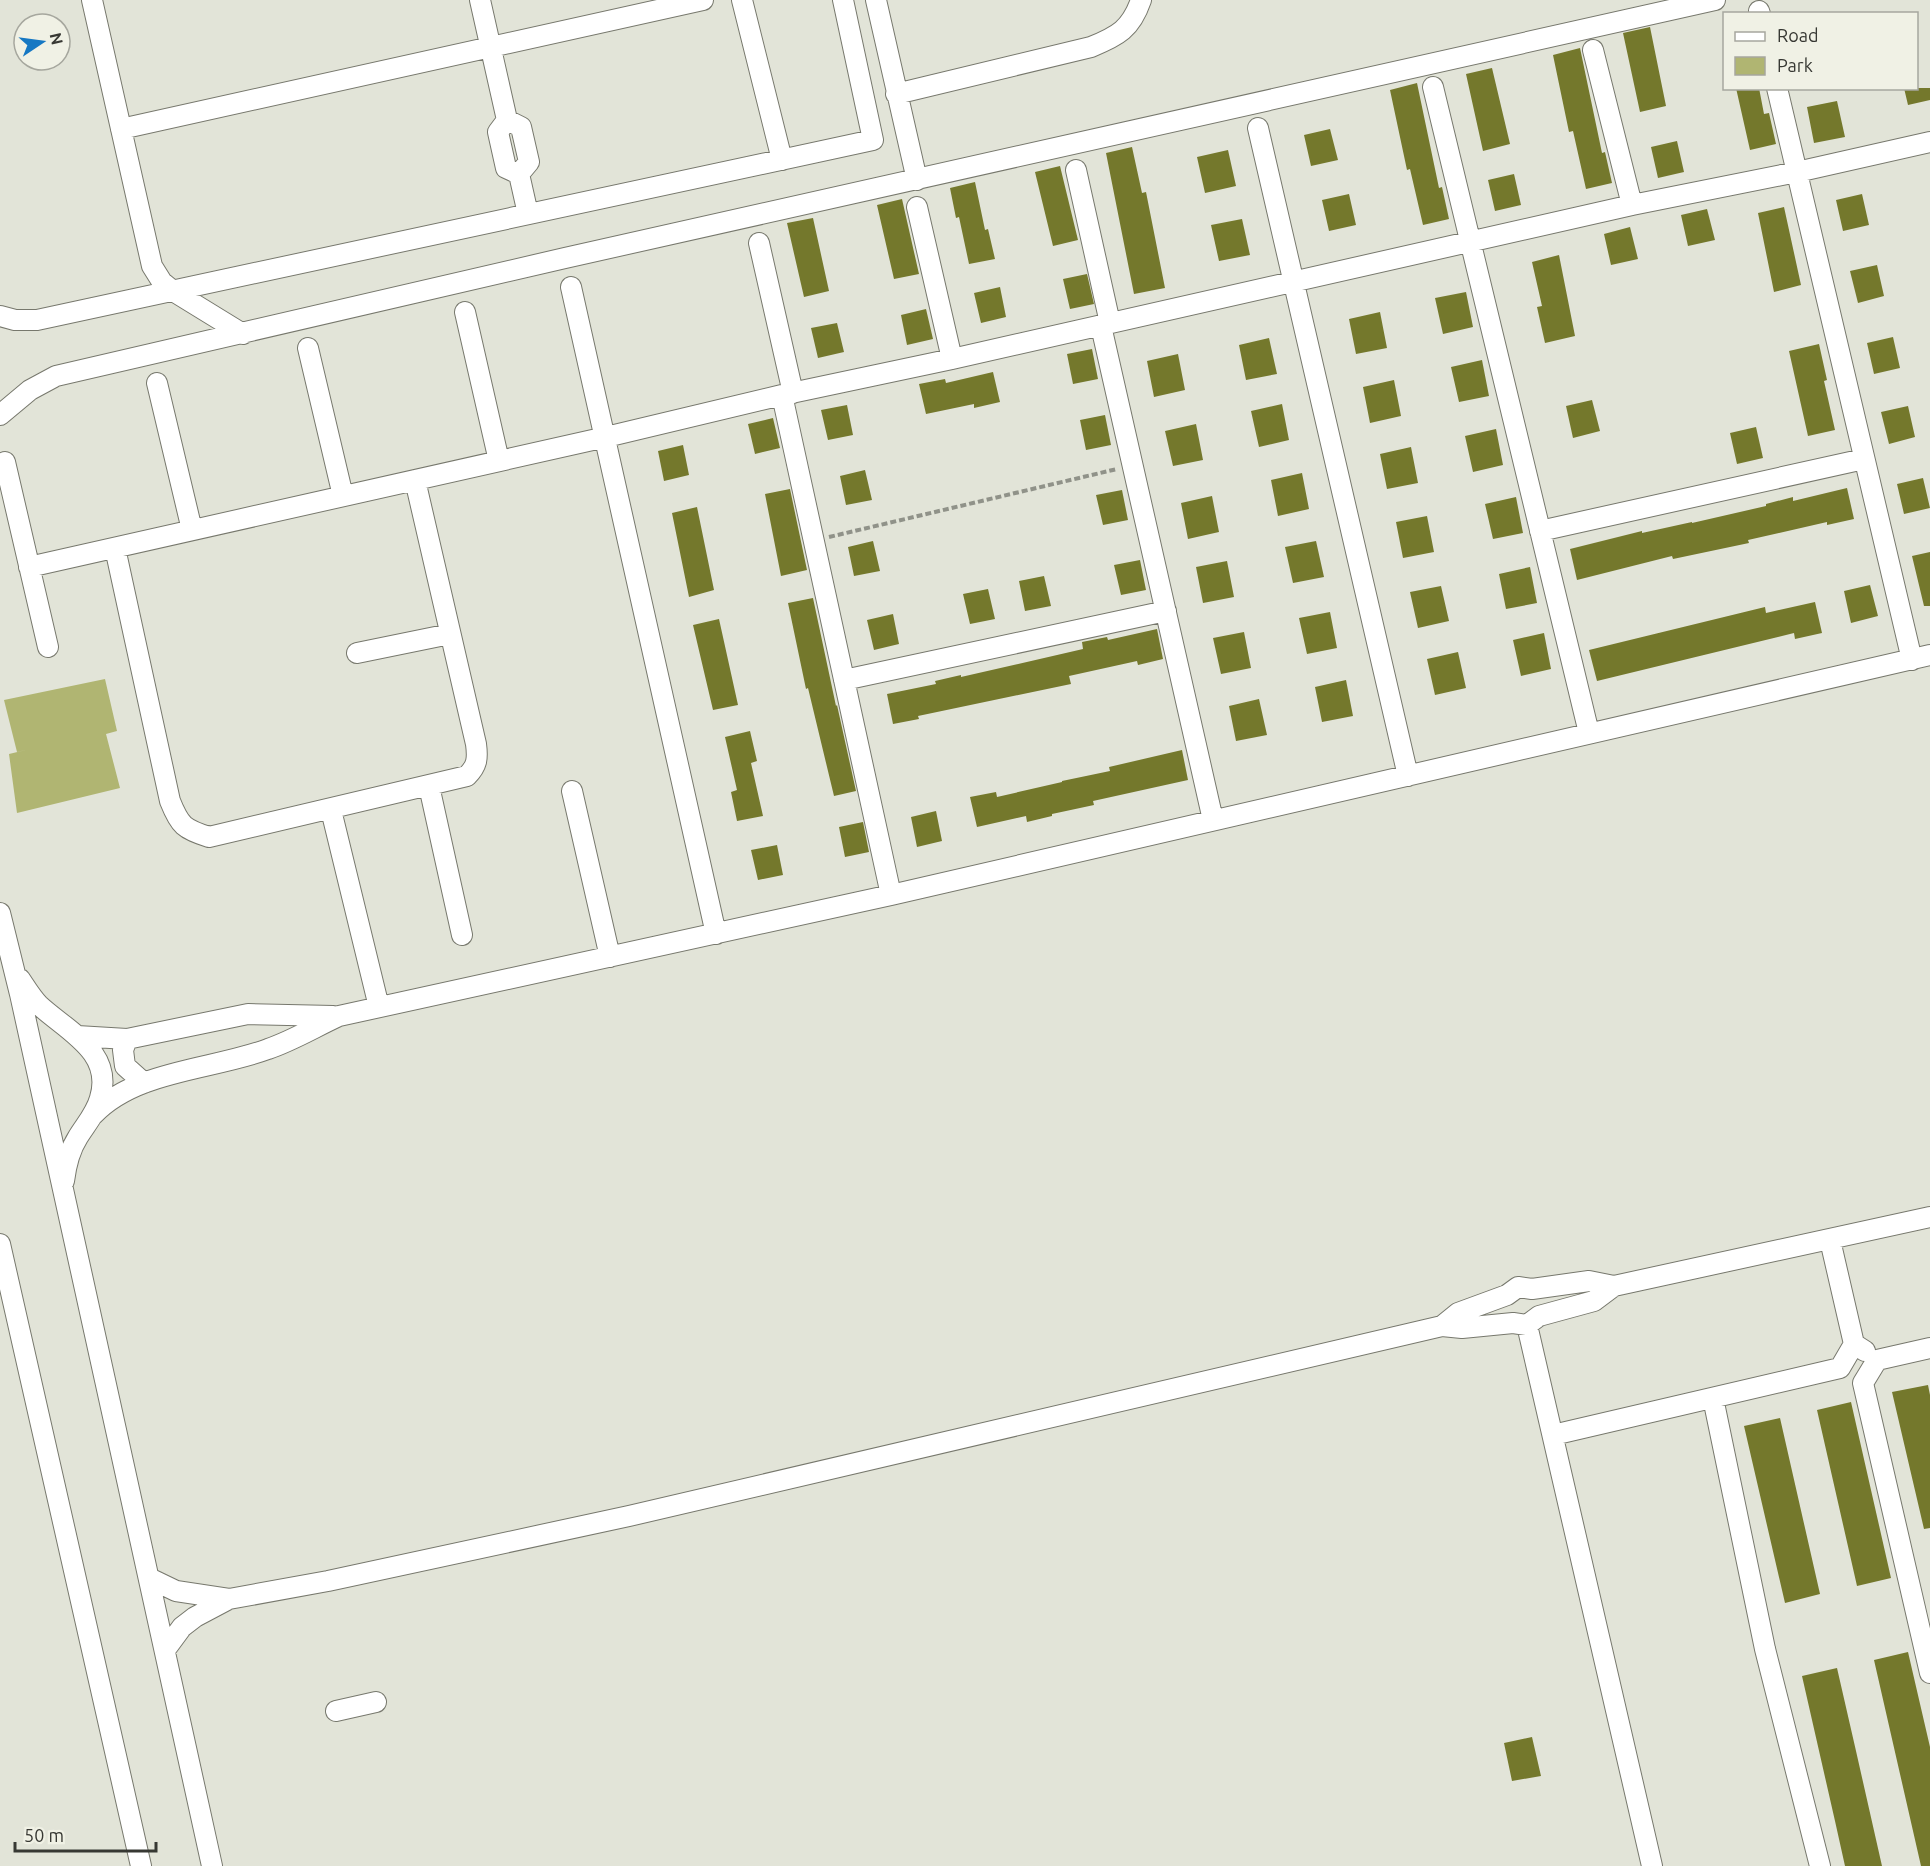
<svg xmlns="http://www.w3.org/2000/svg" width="1930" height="1866" font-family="Ubuntu,sans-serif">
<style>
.green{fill:#b0b572}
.building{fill:#74782c}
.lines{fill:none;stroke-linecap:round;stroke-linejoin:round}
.minor-casing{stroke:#77786d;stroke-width:22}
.path{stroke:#909289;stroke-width:4;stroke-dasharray:6 3;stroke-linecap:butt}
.minor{stroke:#fff;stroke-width:20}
</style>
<rect width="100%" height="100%" fill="#e2e4d8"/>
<path class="green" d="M105,679l12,52 -11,3 14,54 -103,25 -8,-59 21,-5 -13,3 -13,-52z"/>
<path class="building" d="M1650,27l16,79 -26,6 -17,-79z
M1580,48l22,105 3,-1 7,31 -26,6 -13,-58 -4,1 -16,-77z
M1492,68l18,76 -27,7 -17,-77z
M1417,83l22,105 3,-1 7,32 -26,6 -13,-56 -3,1 -17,-80z
M1736,88h23l5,26 5,-1 7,31 -26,6z
M1904,88h26v12l-22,5z
M1837,101l8,36 -31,6 -7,-36z
M1330,129l8,31 -27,6 -7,-31z
M1677,141l7,31 -26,6 -7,-31z
M1132,147l10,46 4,-1 19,96 -31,6 -28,-141z
M1228,150l8,36 -31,7 -8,-36z
M1060,166l18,74 -25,6 -18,-74z
M1514,174l7,31 -26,6 -7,-31z
M975,182l10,48 3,-1 7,30 -26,5 -10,-47 -3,1 -6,-30z
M1349,194l7,31 -27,6 -7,-31z
M1862,194l7,31 -26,6 -7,-31z
M902,199l17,75 -25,5 -17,-74z
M1784,207l17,78 -27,7 -16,-79z
M1707,209l8,31 -27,6 -7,-31z
M813,218l16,73 -25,6 -17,-74z
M1242,219l8,36 -31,6 -8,-36z
M1630,227l8,32 -27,6 -7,-31z
M1559,255l16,81 -30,7 -8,-36 5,-1 -10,-44z
M1877,265l7,31 -26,7 -8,-32z
M1087,274l7,30 -24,5 -7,-30z
M1000,287l6,30 -25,6 -7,-30z
M1466,292l7,35 -30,7 -8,-36z
M926,309l7,30 -26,6 -6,-30z
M1380,312l7,36 -31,6 -7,-35z
M837,323l7,29 -26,6 -7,-30z
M1893,337l7,31 -26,6 -7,-31z
M1269,338l8,36 -31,6 -7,-35z
M1819,344l8,36 -3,1 11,49 -27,6 -19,-85z
M1092,349l6,30 -25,5 -6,-30z
M1178,354l7,36 -31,7 -7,-36z
M1482,360l7,36 -30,6 -8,-35z
M993,372l7,30 -26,6v-4l-48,10 -7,-30 26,-5 1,4z
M1394,380l7,36 -31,7 -7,-36z
M1592,400l8,31 -27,7 -7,-32z
M1282,404l7,36 -30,7 -8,-36z
M847,405l6,30 -25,5 -7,-30z
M1908,406l7,31 -26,7 -8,-32z
M1105,415l6,30 -25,5 -6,-30z
M773,418l7,30 -25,6 -7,-30z
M1196,424l7,36 -30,6 -8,-35z
M1756,427l7,31 -26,6 -7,-31z
M1496,429l7,36 -30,7 -8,-36z
M683,445l6,30 -25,6 -6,-30z
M1411,447l7,36 -31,6 -7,-35z
M865,470l7,30 -26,5 -6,-29z
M1302,473l7,36 -31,7 -7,-36z
M1923,478l7,30 -26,6 -7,-30z
M1847,488l7,31 -27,6v-3l-79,18 1,3 -76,16 -1,-3 -95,24 -7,-31 72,-18v2l50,-11v1l74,-17v-2l27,-7v4z
M790,489l17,81 -26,6 -16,-82z
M1122,490l6,30 -25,5 -7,-30z
M1212,496l7,36 -31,7 -7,-36z
M1516,497l7,36 -30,6 -8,-35z
M697,507l17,83 -25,7 -17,-84z
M1427,516l7,36 -31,6 -7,-36z
M873,541l7,30 -26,5 -6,-29z
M1316,541l8,36 -31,6 -8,-36z
M1930,552v54h-6l-12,-50z
M1140,560l6,30 -25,5 -7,-30z
M1227,561l7,36 -31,6 -7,-36z
M1530,567l7,36 -31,6 -7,-35z
M1044,576l7,30 -26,5 -6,-30z
M1870,585l8,31 -27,7 -7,-32z
M1441,586l8,35 -31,7 -8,-36z
M988,589l7,30 -25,5 -7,-30z
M813,598l23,108 1,-1 19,86 -22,5 -26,-108 -2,1 -18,-86z
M1815,602l7,31 -27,6 -1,-6 -197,48 -8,-31 176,-43 1,6z
M1330,612l7,36 -30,6 -8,-36z
M893,614l6,30 -25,6 -7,-30z
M719,619l19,86 -25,5 -20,-85z
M1157,629l6,30 -25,6 -1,-4 -68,15 2,8 -153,32 1,3 -26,5 -6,-30 49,-10 -1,-3 26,-6v2l122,-28 -1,-7 25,-5 1,3z
M1244,632l7,36 -30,6 -8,-36z
M1544,633l7,36 -30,7 -8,-36z
M1458,652l8,36 -31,7 -8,-36z
M1346,680l7,36 -31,6 -7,-35z
M1259,699l8,36 -31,6 -7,-35z
M750,731l7,30 -6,2 12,53 -26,5 -6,-29 6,-2 -12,-53z
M1182,750l6,30 -95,21 1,4 -42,9v2l-25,6 -1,-6 -49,11 -7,-30 26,-5 1,5 65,-15v-1l48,-10 -1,-4z
M936,811l6,30 -25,6 -6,-30z
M863,822l6,30 -24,5 -6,-30z
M777,845l6,30 -25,5 -7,-30z
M1928,1385l2,10v133l-6,1 -32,-137z
M1851,1402l40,176 -34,8 -40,-176z
M1780,1418l40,176 -35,9 -41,-177z
M1908,1652l22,95v119h-9l-47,-206z
M1837,1668l19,83 26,115h-37l-10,-45 -33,-145z
M1532,1737l9,39 -29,5 -8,-38z"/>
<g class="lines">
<defs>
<path id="minor" d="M92,0l60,266 10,16 11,9 70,43
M480,0l27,120 -9,12 8,36 13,6 9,40
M742,0l40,160
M876,0l41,180
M1759,11l1,3
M1593,50l39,155
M1433,87l156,646
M1777,88l135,572
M896,94l195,-47c27,-11 40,-18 50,-47
M507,120l14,7 8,35 -10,12
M1258,128l150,648
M121,129l582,-129
M1076,170l34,153
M917,207l35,152
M759,243l34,150
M571,287l145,647
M465,312l34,149
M0,316l15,4h22l836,-180 -30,-140
M1101,326l112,494
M308,348l35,148
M157,383l35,147
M782,395l109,500
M0,415l30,-25 26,-14 509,-118 1150,-258
M5,462l43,185
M1540,531l324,-72
M115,548l55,253c10,25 14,28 39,36l258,-61c10,-10 11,-17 9,-32l-61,-264
M29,567l577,-130 176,-42 170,-36 680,-154 165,-33 133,-30
M357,653l93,-19
M844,680l322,-69
M429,786l33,149
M572,791l38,166
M331,810l48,197
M0,913l20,81 192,872
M20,979c6,9 12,19 19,26 28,26 75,47 61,93 -4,15 -14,26 -22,39 -9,14 -12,28 -14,44
M77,1036l50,3 121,-25 85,2
M127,1039l-4,11 2,16 19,17
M93,1115c42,-45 119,-45 175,-66 24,-8 47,-22 71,-33l552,-121 1039,-240
M1830,1240l24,104 11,7
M0,1244l141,622
M1527,1325l125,541
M1442,1326l16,-13 49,-18 11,-8 14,2 57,-8 25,5
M1930,1348l-53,12 -14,23 67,290
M1713,1398l52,251 55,217
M1553,1435l287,-67 14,-24
M149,1578l27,13 53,8 99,-18 301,-65 813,-190 20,2 51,-5 14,2 12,-9 55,-15 20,-15 316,-69
M165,1650l17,-23 13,-10 34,-18
M336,1711l40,-9"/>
</defs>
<use href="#minor" class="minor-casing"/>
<path class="path" d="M829,537l288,-68"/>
<use href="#minor" class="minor"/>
</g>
<rect x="1723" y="12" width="195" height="78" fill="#f0f1e5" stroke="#a6a79e" stroke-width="1.5"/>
<rect x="1735" y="32" width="30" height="9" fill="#ffffff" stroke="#a6a79e" stroke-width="1.5"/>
<text x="1777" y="42" font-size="18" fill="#373833">Road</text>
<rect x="1735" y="57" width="30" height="18" fill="#b0b572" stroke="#a6a79e" stroke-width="1.5"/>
<text x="1777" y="72" font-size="18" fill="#373833">Park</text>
<g transform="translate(42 42) rotate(77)"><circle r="28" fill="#f0f1e5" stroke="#a6a79e" stroke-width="1.5"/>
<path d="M0-4.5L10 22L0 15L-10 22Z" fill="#1678c3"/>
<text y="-9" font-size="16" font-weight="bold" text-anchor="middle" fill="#373833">N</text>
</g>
<path d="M15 1842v9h141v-9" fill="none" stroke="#373833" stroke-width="3"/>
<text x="24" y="1842" font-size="18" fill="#373833" stroke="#f0f1e5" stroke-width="4.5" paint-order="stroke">50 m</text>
</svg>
